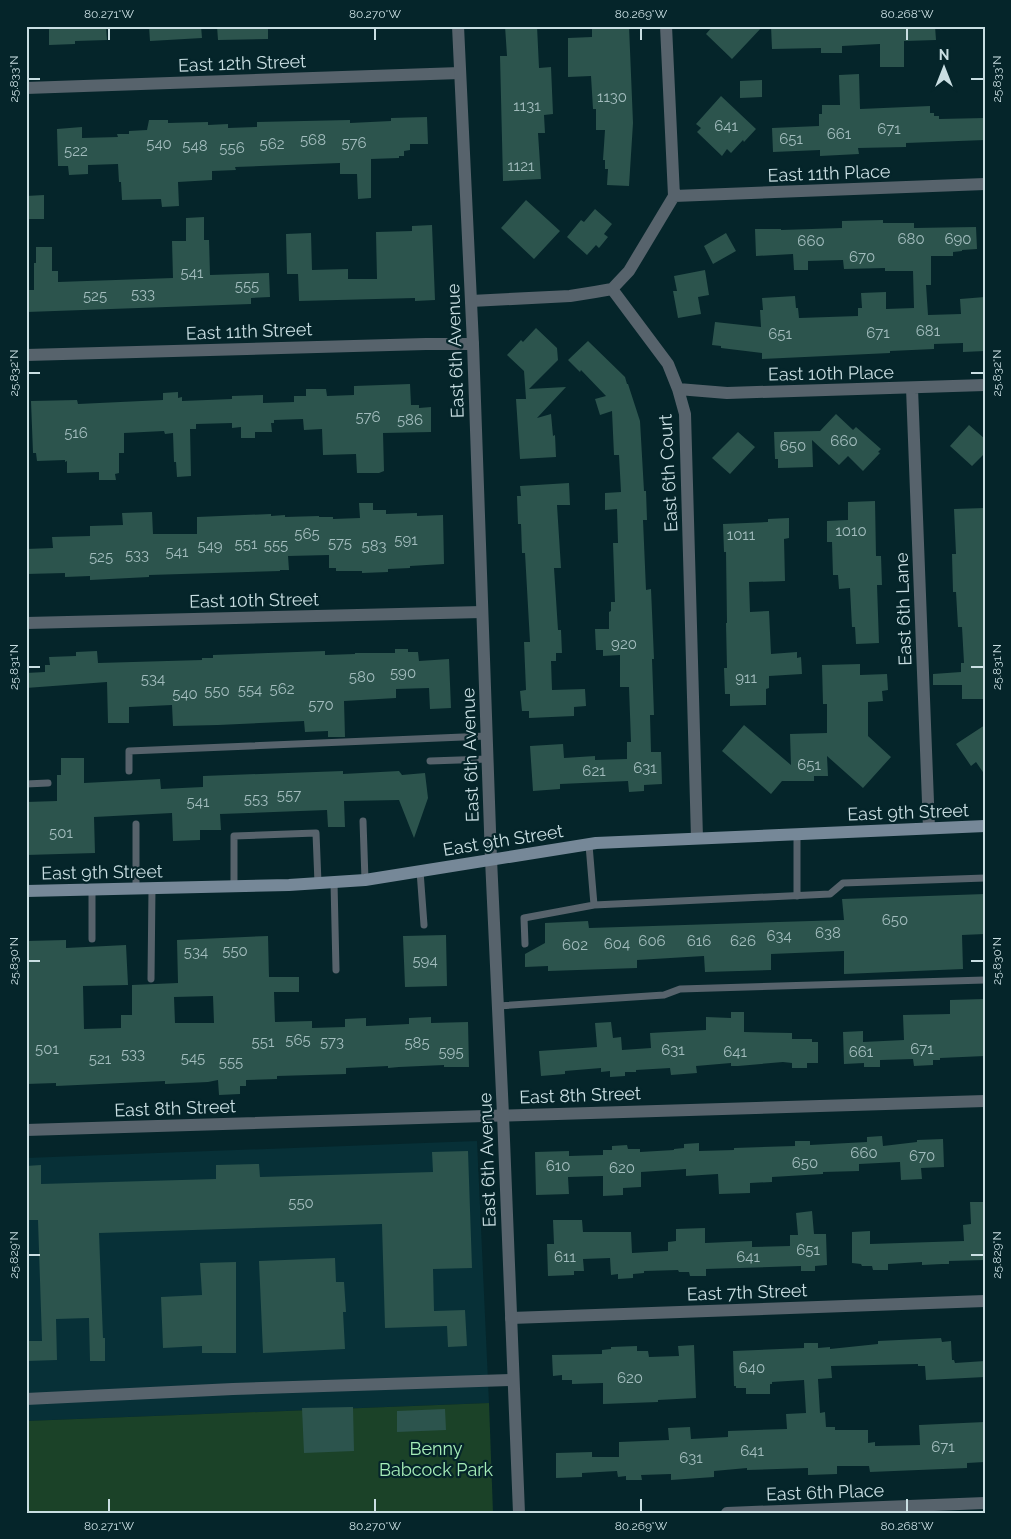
<svg xmlns="http://www.w3.org/2000/svg" width="1011" height="1539" font-family="Raleway,sans-serif">
<style>
.built{fill:#073037}
.green{fill:#1b4228}
.building{fill:#2c544d;fill-rule:evenodd}
.lines{fill:none;stroke-linecap:round;stroke-linejoin:round}
.service{stroke:#57636c;stroke-width:7}
.minor{stroke:#57636c;stroke-width:12}
.tertiary{stroke:#57636c;stroke-width:12}
.secondary{stroke:#768898;stroke-width:12}
.ticks{fill:none;stroke:#c9dee2;stroke-width:2}
.labels{text-anchor:middle;dominant-baseline:central;stroke-width:4.5;stroke-linejoin:round;paint-order:stroke}
.number-label{font-size:15px;fill:#a2bcbd}
.street-label{font-size:18px;fill:#c9dee2;stroke:#05252a}
.park-label{font-size:18px;fill:#a5ecb8;stroke:#05252a}
.neatline{fill:none;stroke:#c9dee2;stroke-width:2}
.ticks-label{font-size:12px;text-anchor:middle;fill:#c9dee2}
</style>
<rect width="100%" height="100%" fill="#05252a"/>
<path class="built" d="M477,1141l12,262 -463,18v-263z"/>
<path class="green" d="M489,1403l4,110h-467v-92z"/>
<path class="building" d="M49,26h57l1,14 -32,1v3l-26,1z
M149,26h52l1,12 -52,3z
M217,26h51v13l-50,1z
M505,26h32l2,42 12,-1 2,47 -9,1 1,18h-7l3,46 -38,2 -3,-125h7z
M592,26h37l4,97 -4,63 -22,-1 1,-16h-3v-9h-2l2,-30h-9v-21h-3l-2,-33 -23,1v-39l24,-1z
M713,26h50l-31,33 -26,-25z
M771,26h164l1,14 -32,1v26h-24v-23l-38,2v7h-21v-5l-49,1z
M859,74l1,35 70,-3v7h4v3h5v3l46,-1v22l-79,3v4l-48,1 1,6 -39,2v-6l-47,2 -1,-24 47,-2v-12h3v-9h18l-1,-30z
M762,80v17l-22,1v-17z
M721,96l35,33 -12,13 -1,-2 -12,13 -4,-4 -5,7 -25,-24 4,-4 -5,-4z
M427,117l1,27h-18v6l-6,1v5h-5v2l-28,1v39l-13,1 -1,-25h-17v-11l-105,4 1,3 -24,1v9l-34,2 1,24 -17,1 -1,-8 -39,1 -1,-18h-2l-1,-18 -30,1v9l-19,1 -1,-9h-10l-1,-37 25,-2v11l36,-1 -1,-3h12v-3l18,-1 2,-10h19v3l40,-1v3l20,-1v4l29,-1v-5l93,-2v3l41,-2v-3z
M44,195v24h-18v-23z
M526,200l34,31 -26,28 -33,-31z
M595,209l17,15 -8,10 4,3 -9,11 -3,-3 -9,10 -20,-18 14,-17 3,2z
M204,217v23h5l1,35 59,-2 1,24 -19,1v6l-224,8 -1,-22h8v-27h2v-16h16v24h6v11l115,-4 -1,-37h14v-23z
M883,220v3h31v5l62,-1 1,22 -15,1v1l-9,1v4h-22v29h-5l2,30 33,-1 -1,-15 25,-2v54l-22,1v-9l-29,1v5l-44,2v2l-128,6v-6l-41,-5v-2l-9,-1 3,-23 46,5 -1,-17h3l-1,-12 33,-2 1,12h2l1,10 59,-2v-8h4l-1,-15 25,-1v17l28,-1 -1,-37h-28v-3l-41,1 -1,-9 -35,1v9h-14l-1,-16 -37,2 -1,-27h26v1l61,-2v-7z
M432,225l3,75 -20,1v-3l-116,3 -1,-27h-11l-1,-40 25,-1 1,37 36,-1v10h29l-1,-47 36,-1v-5z
M726,233l10,18 -23,13 -9,-18z
M705,270l4,25 -11,2 3,17 -23,4 -5,-27h4l-3,-15z
M536,328l21,20 1,12 -29,29 37,-2 -29,31 14,-4 2,22 2,-1 1,22 -36,2 -4,-60h10l-2,-28 -17,-16 14,-15 2,2z
M588,341l37,36 2,7h1l12,37 4,70h2l1,29h-4l3,70 5,-1 3,70h-2l2,56h-4l1,37h10l1,32 -18,1v6l-15,1 -1,-11 -68,3v5l-27,2 -3,-45 33,-2 1,14 31,-2v4l32,-1v-17h4l-2,-55h-9v-32l-17,1v-6h-7l-1,-21h14v-17l2,-1v-9h4l-2,-59h5l-1,-34 -12,1v-17l16,-1 -2,-37h-5l-2,-44 -12,4 -5,-16 11,-3 -25,-26 -1,2 -12,-12z
M410,384l1,21h8v3l12,-1v25l-48,1 1,38 -5,2h-22l-1,-19 -33,1 -1,-26 -18,1 -1,-11 -29,1v3h-3l1,9h-17v6h-14v-11l-9,1v-5l-36,1v5h-6l1,47 -14,1 -1,-15h-2l-1,-29 -8,1 -1,-3 -40,2v20h-5v20l-4,1 1,6h-17v-8l-32,1v-12l-2,1v-2l-28,1 -1,-8h-3l-2,-52 46,-1 1,4 85,-4v-7l15,-1v6l4,-1v4l50,-2v-3l31,-1v8l31,-1v-6h12v-7h20l1,7 27,-1v-9z
M836,414l17,16 3,-3 25,22 -3,3 2,1 -17,18 -15,-15 -9,9 -27,-25 1,27 -35,1v-9h-3l-1,-27 46,-1z
M969,425l16,14v14l-13,13 -22,-20z
M738,432l17,15 -25,27 -18,-16z
M569,483l1,22h-13l4,63h-7l4,62h3l1,23h-6v8h-5l1,29 33,-1 1,17 -12,1v9l-45,2v-7h-7l-2,-20 6,-1 -2,-48h6l-5,-89h-3l-1,-29h-3l-1,-28h4l-1,-10z
M875,501l1,55h5l1,29h-5l2,58 -23,1 -1,-17h-3l-2,-39 -11,1 -1,-14h-5l-1,-33h-5v-21l21,-1v-18z
M359,503h14v7h13v4l31,-1v3l26,-1 1,49 -34,2v2l-22,1v3l-26,1v-2h-26v-3h-7v-13l-41,1 1,14h-9v1l-131,4v2l-59,3v-4l-25,1v-4l-39,1v-25l27,-1 -1,-11 38,-1v-10l33,-1 -1,-12 30,-1 1,22h44v-17l74,-3v2l14,-1v2l34,-1v1h14v2l27,-1z
M985,508v191h-23v-14h-29v-11l28,-2v-9h3l-2,-36h-4l-2,-35h-3l-1,-38h4l-2,-45z
M789,518v20l-5,1 1,42 -36,1 1,30 19,-1 2,43 26,-2v6l4,-1 1,17 -33,2v12l-3,1v16l-36,1v-12h-5l-1,-26h3l-1,-45h1l-1,-71h-2l-1,-28 45,-2v-3z
M395,649h13v3h10l1,9 30,-2 2,49 -21,1 -1,-21 -33,1v9l-52,3 1,36h-17v-6l-23,1 -1,-11 -86,4 -45,1 -1,-21 -43,2v16h-21l-1,-41 -81,6v-15l19,-1v-7h5l-1,-8 27,-1v-4l21,-1 1,12 104,-3v-2h11v-3l112,-4v4l30,-1v-1h40z
M860,664v11l27,-1 1,16 -6,1 1,10 -15,1v34l23,21 -28,31 -36,-32 1,20h-14v5h-32l-11,13 -49,-43 22,-26 47,40 -1,-31 37,-1v-29h-4l-1,-39z
M985,725v50l-9,-13 -5,4 -15,-22z
M61,758h23v25l76,-4 1,10 42,-2v-11l140,-5v3l56,-3 3,4 23,-2 3,25 -14,40 -15,-38 -55,1 1,26h-17l-1,-17 -107,4 1,16h-21v10l-27,1 -1,-28 -78,4 1,36 -69,2v-53l31,-1v-26h4z
M985,894v40l-23,1 1,34 -119,5v-23l-73,3v16l-66,2 -1,-16 -67,4v8l-89,3v-5l-23,1v-13l20,-11v-20l43,-2 1,7 255,-8 -2,-21z
M446,935l1,51 -42,1 -2,-51z
M268,936l1,41h30v15h-25l1,30 37,-1v7l33,-1v-8l21,-1v8l43,-2v-6l22,-1v6l37,-1 1,45h-25v-2l-45,2 -11,1v-2l-42,2v6l-69,2v3l-31,1v6h-6v8l-21,1 -1,-15 -10,2 -43,2v-3l-109,5v-3l-30,1v-143l40,-1v8l60,-3 2,40 -45,1 1,43 37,-1v-13h11v-30l46,-2 -1,-43zM213,996l1,27h-39l-1,-26z
M985,999v57l-45,2v2h-7v5l-19,1 -1,-7 -33,1v7h-16v-4l-20,1 -1,-32 20,-1v11l41,-2 -1,-25 47,-1v-14z
M731,1012h13v20l48,1v6h20v3h6v21h-11v5h-15v-5l-9,-1 -45,4h-7v-3l-35,3 1,7 -26,2 -1,-7 -34,2v2h-11v4l-15,1v-6l-9,1v-4l-36,3v3l-24,2 -2,-25 58,-4 -2,-24 16,-1 2,16 8,-1 1,13 29,-2 -1,-15 56,-3v-13l25,1z
M882,1136l1,10 34,-4v-2l26,-1 1,28 -23,1 1,11 -21,1 -1,-18 -41,2v7l-36,1v2l-51,3v5l-22,1v10l-31,1 -1,-20 -32,2v-7l-45,3v15l-18,1v7l-20,1v-20l-35,1 1,17 -33,1 -1,-43 34,-1v5l34,-1v-5h9v-4l15,-1 1,4h12v3l34,-2v-1l10,-1v-4l15,-1v8l35,-1v-2l61,-2v-5h15v4l57,-3v-5z
M468,1151l4,117 -39,1 1,42 31,-1 2,36 -19,1 -1,-21 -62,2 -3,-104 -283,9 4,105h2v23h-15l-1,-43 -33,1 1,41 -31,1v-20h16l-4,-121h-12v-54l15,-1v19l175,-5v-14l43,-1 1,13 173,-5 -1,-20z
M970,1202h15v58l-36,1v3h-7l-20,1v-3l-34,2v6h-15l-1,-4h-10l-1,-2 -9,-1v-31l18,-1v13l94,-3 -1,-16 8,-1z
M812,1211l2,23h12l1,31 -12,1v5h-14v-5l-95,3v7h-16l-1,-4h-10l-1,-2 -34,1v2l-11,1v4l-15,1v-5l-7,1 -1,-17 -27,1 1,12h-10v4l-26,1 -1,-32h7l-1,-24h29l1,12h48l1,21 36,-2v-9l8,-1v-12l29,-1v15l47,-2v6l38,-1v-11h8l-2,-22z
M335,1258l1,24h8l2,30h-3l2,37 -82,4 -4,-92z
M236,1262v91h-34v-7l-39,2 -2,-51 41,-2 -2,-32z
M941,1338l1,4 9,-1 1,19h2l1,3 30,-2v16l-59,3 -1,-14h-7v-2l-87,2 1,12 -14,1 2,34 5,-1 1,15h9v3h33v13l7,-1v4l45,-1 -1,-20 66,-3v40l-18,1v5l-97,4 -1,-6h-32v8l-29,1v-7l-61,2v-2l-33,3v6l-43,3v-6l-30,1 1,5h-16v-4l-8,1 -1,-6 -35,2v4l-26,1v-25l36,-1v5h27v-15l50,-2 -1,-12 22,-1 1,12 37,-2v-6l59,-2 -1,-15 20,-1 -2,-33 -32,2v2h-2v10h-24v-6h-10v-2h-2l-1,-35 71,-3v-5h14v5l12,-1v2l48,-5v-3z
M694,1345l2,53 -38,2v2l-55,2v-21l-31,1v-4h-10v-5l-9,1 -1,-21 50,-1v-4l9,-1v-2l26,-1v5h11l1,6 30,-1 -1,-10z
M353,1407l1,44 -50,2 -2,-45z
M445,1409l1,21 -49,2v-21z"/>
<g class="lines">
<path class="service" d="M430,761l58,-2
M129,771v-20l358,-15
M26,784l22,-1
M363,821l2,59
M136,824v64
M797,834v62
M420,871l4,54
M334,882l2,88
M234,887v-51l82,-3 2,50
M92,889v50
M594,905l236,-11 13,-11 142,-5
M525,944l-1,-26 70,-13 -5,-60
M151,979l1,-91
M498,1006l166,-11 16,-6 305,-9"/>
<path class="minor" d="M26,88l434,-15
M674,196l311,-12
M612,289l56,75 10,25 7,25 12,424
M471,301l99,-5 25,-4 17,-3 17,-18 45,-75 -8,-170
M26,355l400,-11h47
M912,388l17,440
M678,389l49,4 258,-8
M26,623l456,-11
M26,1130l959,-29
M511,1318l474,-17
M26,1399l207,-10 280,-9
M727,1513l258,-10"/>
<path class="tertiary" d="M458,26l15,318 18,515 12,256 16,398"/>
<path class="secondary" d="M26,891l263,-6 76,-5 231,-37 389,-17"/>
</g>
<path class="ticks" d="M109,28v12M375,28v12M641,28v12M907,28v12M28,79h12M971,79h13M28,373h12M971,373h13M28,667h12M971,667h13M28,961h12M971,961h13M28,1255h12M971,1255h13M109,1499v13M375,1499v13M641,1499v13M907,1499v13"/>
<g class="labels">
<g class="number-label">
<text x="612" y="97">1130</text>
<text x="527" y="106">1131</text>
<text x="726" y="126">641</text>
<text x="889" y="129">671</text>
<text x="839" y="134">661</text>
<text x="791" y="139">651</text>
<text x="313" y="140">568</text>
<text x="354" y="143">576</text>
<text x="159" y="144">540</text>
<text x="272" y="144">562</text>
<text x="195" y="146">548</text>
<text x="232" y="148">556</text>
<text x="76" y="151">522</text>
<text x="521" y="166">1121</text>
<text x="911" y="239">680</text>
<text x="958" y="239">690</text>
<text x="811" y="241">660</text>
<text x="862" y="257">670</text>
<text x="192" y="273">541</text>
<text x="247" y="286">555</text>
<text x="143" y="294">533</text>
<text x="95" y="296">525</text>
<text x="928" y="331">681</text>
<text x="878" y="333">671</text>
<text x="780" y="334">651</text>
<text x="368" y="417">576</text>
<text x="410" y="420">586</text>
<text x="76" y="433">516</text>
<text x="844" y="441">660</text>
<text x="793" y="446">650</text>
<text x="851" y="531">1010</text>
<text x="307" y="534">565</text>
<text x="741" y="535">1011</text>
<text x="406" y="540">591</text>
<text x="340" y="543">575</text>
<text x="246" y="544">551</text>
<text x="276" y="545">555</text>
<text x="210" y="546">549</text>
<text x="374" y="546">583</text>
<text x="177" y="552">541</text>
<text x="137" y="555">533</text>
<text x="101" y="557">525</text>
<text x="624" y="644">920</text>
<text x="403" y="673">590</text>
<text x="362" y="677">580</text>
<text x="746" y="678">911</text>
<text x="153" y="679">534</text>
<text x="282" y="689">562</text>
<text x="250" y="690">554</text>
<text x="217" y="691">550</text>
<text x="185" y="694">540</text>
<text x="321" y="705">570</text>
<text x="809" y="765">651</text>
<text x="645" y="768">631</text>
<text x="594" y="771">621</text>
<text x="289" y="795">557</text>
<text x="256" y="799">553</text>
<text x="198" y="802">541</text>
<text x="61" y="833">501</text>
<text x="895" y="920">650</text>
<text x="828" y="933">638</text>
<text x="779" y="936">634</text>
<text x="652" y="941">606</text>
<text x="699" y="941">616</text>
<text x="743" y="941">626</text>
<text x="617" y="944">604</text>
<text x="575" y="945">602</text>
<text x="235" y="951">550</text>
<text x="196" y="952">534</text>
<text x="425" y="961">594</text>
<text x="298" y="1040">565</text>
<text x="263" y="1042">551</text>
<text x="332" y="1042">573</text>
<text x="417" y="1043">585</text>
<text x="47" y="1049">501</text>
<text x="922" y="1049">671</text>
<text x="673" y="1050">631</text>
<text x="451" y="1052">595</text>
<text x="735" y="1052">641</text>
<text x="861" y="1052">661</text>
<text x="133" y="1054">533</text>
<text x="193" y="1058">545</text>
<text x="100" y="1059">521</text>
<text x="231" y="1062">555</text>
<text x="864" y="1153">660</text>
<text x="922" y="1156">670</text>
<text x="805" y="1163">650</text>
<text x="558" y="1166">610</text>
<text x="622" y="1168">620</text>
<text x="301" y="1203">550</text>
<text x="808" y="1250">651</text>
<text x="565" y="1257">611</text>
<text x="748" y="1257">641</text>
<text x="752" y="1368">640</text>
<text x="630" y="1378">620</text>
<text x="943" y="1447">671</text>
<text x="752" y="1451">641</text>
<text x="691" y="1458">631</text>
</g>
<g class="street-label">
<text transform="translate(242 63) rotate(-2)">East 12th Street</text>
<text transform="translate(829 173) rotate(-2)">East 11th Place</text>
<text transform="translate(249 331) rotate(-2)">East 11th Street</text>
<text transform="translate(455 351) rotate(-92)">East 6th Avenue</text>
<text transform="translate(831 373) rotate(-1)">East 10th Place</text>
<text transform="translate(668 473) rotate(-93)">East 6th Court</text>
<text transform="translate(254 600) rotate(-1)">East 10th Street</text>
<text transform="translate(903 609) rotate(-92)">East 6th Lane</text>
<text transform="translate(470 755) rotate(-92)">East 6th Avenue</text>
<text transform="translate(908 812) rotate(-2)">East 9th Street</text>
<text transform="translate(503 840) rotate(-9)">East 9th Street</text>
<text transform="translate(102 872) rotate(-1)">East 9th Street</text>
<text transform="translate(580 1095) rotate(-2)">East 8th Street</text>
<text transform="translate(175 1108) rotate(-2)">East 8th Street</text>
<text transform="translate(487 1160) rotate(-92)">East 6th Avenue</text>
<text transform="translate(747 1292) rotate(-2)">East 7th Street</text>
<text transform="translate(825 1492) rotate(-2)">East 6th Place</text>
</g>
<g class="park-label">
<text x="436" y="1448">Benny<tspan x="436" dy="21">Babcock Park</tspan></text>
</g>
</g>
<rect width="1011" height="1539" fill="none" stroke="#05252a" stroke-width="55"/>
<g transform="translate(944 68)" stroke="#05252a" stroke-width="4" paint-order="stroke">
<path d="M0-4L9 19L0 12L-9 19Z" fill="#c9dee2"/>
<text y="-8" font-size="14" font-weight="bold" text-anchor="middle" fill="#c9dee2">N</text>
</g>
<rect x="28" y="28" width="956" height="1484" class="neatline"/>
<g class="ticks-label">
<text x="109" y="18">80.271°W</text>
<text x="375" y="18">80.270°W</text>
<text x="641" y="18">80.269°W</text>
<text x="907" y="18">80.268°W</text>
<text transform="translate(14 79) rotate(-90)" y="4">25.833°N</text>
<text transform="translate(997 79) rotate(-90)" y="4">25.833°N</text>
<text transform="translate(14 373) rotate(-90)" y="4">25.832°N</text>
<text transform="translate(997 373) rotate(-90)" y="4">25.832°N</text>
<text transform="translate(14 667) rotate(-90)" y="4">25.831°N</text>
<text transform="translate(997 667) rotate(-90)" y="4">25.831°N</text>
<text transform="translate(14 961) rotate(-90)" y="4">25.830°N</text>
<text transform="translate(997 961) rotate(-90)" y="4">25.830°N</text>
<text transform="translate(14 1255) rotate(-90)" y="4">25.829°N</text>
<text transform="translate(997 1255) rotate(-90)" y="4">25.829°N</text>
<text x="109" y="1530">80.271°W</text>
<text x="375" y="1530">80.270°W</text>
<text x="641" y="1530">80.269°W</text>
<text x="907" y="1530">80.268°W</text>
</g>
</svg>
